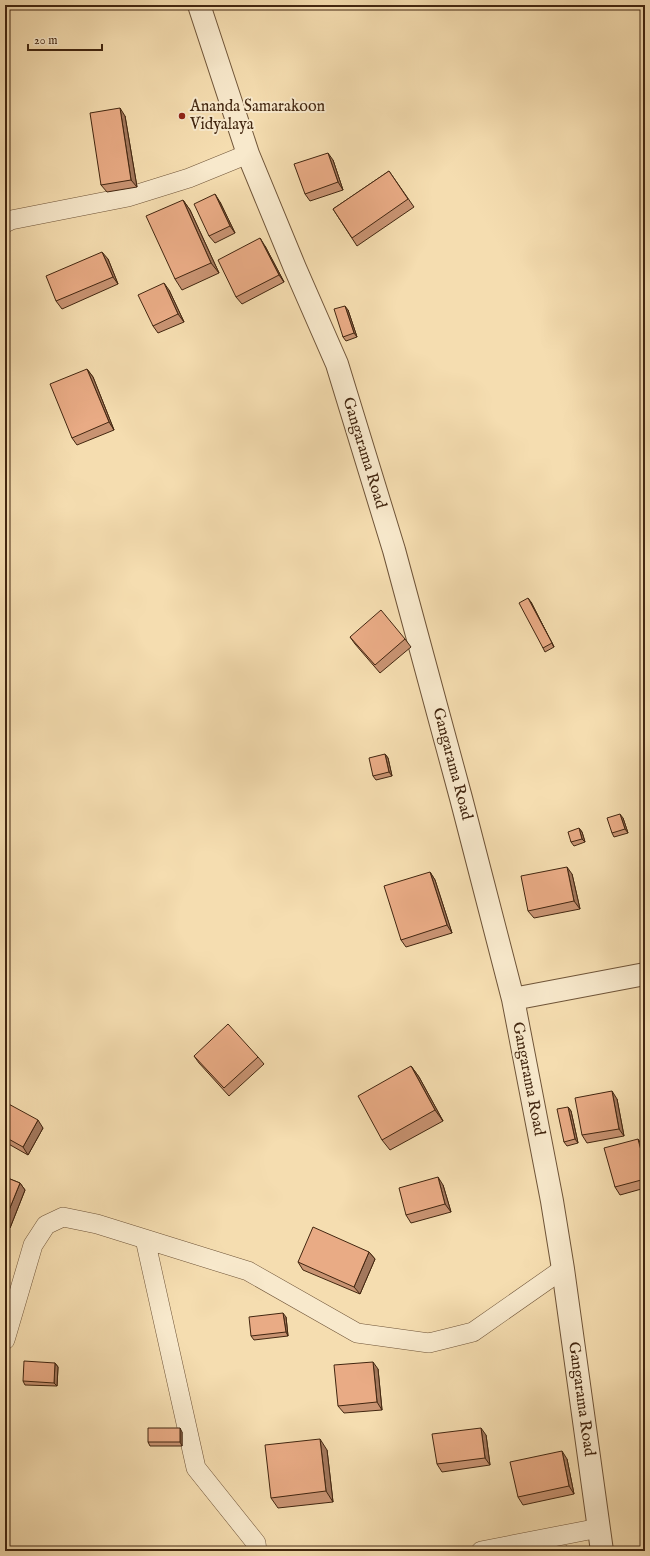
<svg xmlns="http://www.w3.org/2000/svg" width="650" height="1556" font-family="'IM FELL English',serif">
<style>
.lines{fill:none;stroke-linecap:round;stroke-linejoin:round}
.minor-casing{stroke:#6f5438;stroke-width:20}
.tertiary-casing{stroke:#6f5438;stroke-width:24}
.minor{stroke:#f8e9cc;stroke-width:19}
.tertiary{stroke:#f8e9cc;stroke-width:22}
.wall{fill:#c89372;stroke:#422610}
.shaded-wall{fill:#a3785d;stroke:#422610}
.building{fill:#e9ab85;stroke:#422610}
.poi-dot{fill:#8f2418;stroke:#f8e9cc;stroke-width:1.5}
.labels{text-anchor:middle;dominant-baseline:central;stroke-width:4;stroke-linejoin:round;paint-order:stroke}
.poi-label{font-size:16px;fill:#422610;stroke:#f8e9cc;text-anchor:start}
.street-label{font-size:16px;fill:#422610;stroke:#f8e9cc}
</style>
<rect width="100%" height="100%" fill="#f5ddb0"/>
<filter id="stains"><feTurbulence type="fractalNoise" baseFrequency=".005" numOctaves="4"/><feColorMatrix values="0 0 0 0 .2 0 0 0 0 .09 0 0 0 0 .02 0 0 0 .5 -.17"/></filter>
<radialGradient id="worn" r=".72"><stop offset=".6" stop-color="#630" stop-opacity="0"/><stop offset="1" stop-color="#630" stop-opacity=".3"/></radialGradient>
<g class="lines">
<defs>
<path id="minor" d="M5,223l6,-3 117,-23 61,-19 59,-24
M145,1239l51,229 60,75 1,8
M5,1340l28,-95 13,-20 17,-8 34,7 151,47 109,62 72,10 44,-11 90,-63
M481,1551l118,-23"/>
<path id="tertiary" d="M199,5l49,149 47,114 42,96 57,186 67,248 52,201 39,202 11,68 39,282
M513,999l132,-25"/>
</defs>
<use href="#minor" class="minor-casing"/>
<use href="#tertiary" class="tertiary-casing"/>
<use href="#minor" class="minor"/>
<use href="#tertiary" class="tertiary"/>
</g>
<path class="wall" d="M125,116l12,71 -30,5 -6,-7z
M333,160l10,30 -33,11 -5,-7z
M389,171l25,36 -57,39 -24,-37z
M183,200l7,10 29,63 -37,17 -7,-11z
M220,202l15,31 -20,10 -6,-7z
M265,246l19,36 -42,22 -6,-7z
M108,259l10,25 -56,25 -6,-8z
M169,290l15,32 -26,11 -5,-7z
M348,310l9,27 -11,4 -3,-4z
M87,369l6,8 21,53 -37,15 -5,-7z
M531,602l23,45 -9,5 -2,-4z
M350,637l55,2 6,8 -31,26 -25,-29z
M385,754l3,4 4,18 -16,4 -3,-4z
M623,818l5,15 -14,4 -2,-4z
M579,828l3,4 3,10 -11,4 -3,-4z
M430,872l5,8 17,53 -46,14 -5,-7z
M572,874l8,35 -46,9 -6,-7z
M194,1056l64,1 6,7 -35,32 -30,-33z
M411,1066l8,11 24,44 -53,29 -8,-10z
M617,1099l7,37 -37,7 -5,-8z
M5,1102l38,26 -15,27 -23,-13z
M568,1107l3,4 7,32 -11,3 -3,-4z
M638,1139l5,8 2,6v35l-25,7 -5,-8z
M5,1177l15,6 5,7 -15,38 -5,-2z
M443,1185l8,27 -40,11 -5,-8z
M369,1252l6,7 -15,35 -57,-24 -5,-8z
M286,1317l2,19 -34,4 -3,-4z
M55,1363l3,4 -1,19 -32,-1 -2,-4z
M378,1369l4,41 -38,3 -6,-7z
M182,1432v14h-32l-2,-4z
M486,1435l4,30 -48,7 -5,-8z
M327,1450l6,52 -55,6 -7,-10z
M567,1459l7,35 -51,11 -5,-8z"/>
<path class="shaded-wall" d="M120,108l5,8 12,71 -6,-7z
M328,153l5,7 10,30 -5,-8z
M215,194l5,8 15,31 -5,-7z
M183,200l7,10 29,63 -8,-10z
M260,238l5,8 19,36 -5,-7z
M102,252l6,7 10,25 -5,-7z
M164,283l5,7 15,32 -6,-8z
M345,306l3,4 9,27 -3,-4z
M87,369l6,8 21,53 -5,-8z
M528,598l3,4 23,45 -2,-4z
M385,754l3,4 4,18 -3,-4z
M620,814l3,4 5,15 -3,-4z
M579,828l3,4 3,10 -3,-3z
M567,867l5,7 8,35 -6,-8z
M430,872l5,8 17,53 -5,-8z
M411,1066l8,11 24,44 -8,-11z
M612,1091l5,8 7,37 -5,-7z
M568,1107l3,4 7,32 -3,-4z
M38,1120l5,8 -15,27 -5,-8z
M638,1139l5,8 2,6v13z
M438,1177l5,8 8,27 -6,-8z
M20,1183l5,7 -15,38 -5,-7v-1z
M369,1252l6,7 -15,35 -6,-7z
M283,1313l3,4 2,19 -2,-4z
M373,1362l5,7 4,41 -5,-8z
M55,1363l3,4 -1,19 -3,-3z
M180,1428l2,4v14l-2,-4z
M481,1428l5,7 4,30 -5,-7z
M320,1439l7,11 6,52 -7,-11z
M562,1451l5,8 7,35 -5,-8z"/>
<path class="building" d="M120,108l11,72 -30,5 -11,-72z
M328,153l10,29 -33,12 -11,-30z
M389,171l19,28 -56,39 -19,-29z
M215,194l15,32 -21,10 -15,-32z
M183,200l28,63 -36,16 -29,-63z
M260,238l19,37 -43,22 -18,-37z
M102,252l11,25 -57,24 -10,-25z
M164,283l14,31 -25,12 -15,-31z
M345,306l9,27 -11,4 -9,-28z
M87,369l22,53 -37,16 -22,-54z
M528,598l24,45 -9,5 -24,-45z
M381,610l24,29 -30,26 -25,-28z
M385,754l4,18 -16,4 -4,-18z
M620,814l5,15 -13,4 -5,-15z
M579,828l3,11 -11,3 -3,-10z
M567,867l7,34 -46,10 -7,-35z
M430,872l17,53 -46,15 -17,-54z
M228,1024l30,33 -34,31 -30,-32z
M411,1066l24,44 -53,30 -24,-44z
M612,1091l7,38 -37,6 -7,-37z
M5,1102l33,18 -15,27 -18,-10z
M568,1107l7,32 -11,3 -7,-33z
M638,1139l7,27v13l-30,8 -11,-39z
M5,1177l15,6 -15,37z
M438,1177l7,27 -39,11 -7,-27z
M313,1227l56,25 -15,35 -56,-25z
M283,1313l3,19 -35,4 -2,-19z
M24,1361l31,2 -1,20 -31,-2z
M373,1362l4,40 -39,4 -4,-41z
M148,1428h32v14h-32z
M481,1428l4,30 -48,6 -5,-30z
M320,1439l6,52 -55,7 -6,-53z
M562,1451l7,35 -51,11 -8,-35z
M567,1546l2,5h-20z"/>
<circle class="poi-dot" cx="182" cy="116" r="4"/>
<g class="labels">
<g class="poi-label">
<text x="190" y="107">Ananda Samarakoon<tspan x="190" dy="18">Vidyalaya</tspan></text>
</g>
<g class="street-label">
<text transform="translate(364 453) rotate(73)">Gangarama Road</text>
<text transform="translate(452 764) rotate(75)">Gangarama Road</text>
<text transform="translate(528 1079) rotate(79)">Gangarama Road</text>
<text transform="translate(581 1399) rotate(82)">Gangarama Road</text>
</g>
</g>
<rect width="650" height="1556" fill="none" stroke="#f5ddb0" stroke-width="20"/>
<rect x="6" y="6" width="638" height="1544" fill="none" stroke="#422610" stroke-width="2"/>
<rect x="10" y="10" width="630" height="1536" fill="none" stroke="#422610"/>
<path d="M28 44v6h74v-6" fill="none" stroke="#422610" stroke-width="2"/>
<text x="34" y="44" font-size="12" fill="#422610" stroke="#f8e9cc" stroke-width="3" paint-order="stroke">20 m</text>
<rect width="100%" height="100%" filter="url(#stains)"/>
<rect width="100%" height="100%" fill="url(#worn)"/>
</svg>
